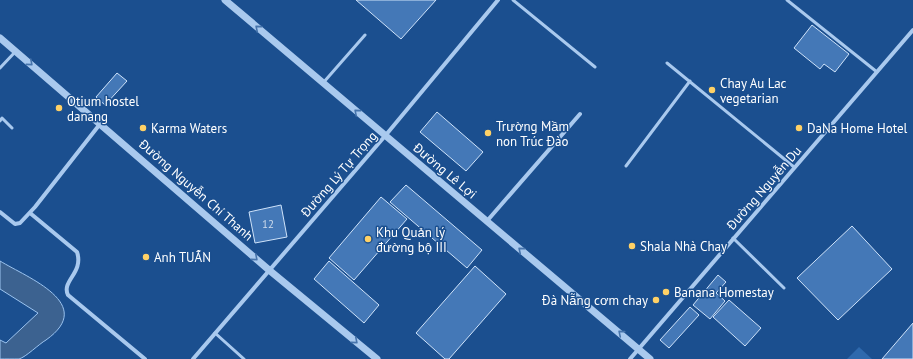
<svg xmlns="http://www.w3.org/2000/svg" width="913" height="359" font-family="'PT Sans',sans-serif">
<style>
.green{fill:#2e69ad}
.water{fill:#3c6290;stroke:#9cc4f0}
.building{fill:#4478b7;stroke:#cfe3fa}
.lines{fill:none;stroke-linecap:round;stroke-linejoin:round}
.service{stroke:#a9c9ee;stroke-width:3}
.minor{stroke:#a9c9ee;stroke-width:4}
.tertiary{stroke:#a9c9ee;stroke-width:7}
.oneway{stroke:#4674ac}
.poi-dot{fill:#ffd166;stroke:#1b4f8f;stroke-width:1.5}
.labels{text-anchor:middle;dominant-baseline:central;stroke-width:3;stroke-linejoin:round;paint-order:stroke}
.number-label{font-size:11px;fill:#d0dded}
.poi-label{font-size:13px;fill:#fff;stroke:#1b4f8f;text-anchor:start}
.street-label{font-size:13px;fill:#fff;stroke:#1b4f8f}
</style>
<rect width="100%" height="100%" fill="#1b4f8f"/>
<path class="green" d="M859,347l13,12h-25z"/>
<path class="water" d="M0,261c28,17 97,43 46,79 -7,4 -20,17 -27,19 -6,0 -14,0 -19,0v-19l6,3 32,-30 -38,-24z"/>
<path class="building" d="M356,0h80l-35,39z
M812,25l37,29 -14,18 -11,-8 -4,5 -26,-21z
M117,73l10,8 -22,24 -9,-8z
M437,112l46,40 -17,19 -46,-39z
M406,185l76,65 -15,18 -77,-66z
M381,197l26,22 -53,61 -25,-22z
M281,205l6,32 -32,6 -6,-31z
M852,226l40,43 -54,51 -41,-42z
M329,261l50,44 -15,18 -50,-44z
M475,266l31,28 -57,65h-4l-29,-26z
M718,275l8,7 -10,11 9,8 -15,18 -17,-14z
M729,300l32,28 -16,18 -32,-29z
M690,307l9,8 -30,33 -9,-8z
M913,323v36h-31z"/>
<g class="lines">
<path class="service" d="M513,0l82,67
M787,0l90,72
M667,63l127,104
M0,68l16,-17
M323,83l42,-48
M0,121l2,-3 10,10
M626,166l64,-85
M733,238l51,50
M215,333l29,26"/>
<path class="minor" d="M0,212l15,12 5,-1 15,-16 65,-83
M30,213l47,39c7,21 -16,29 -9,43l77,64
M487,221l93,-107
M193,359l192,-223 113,-136
M630,359l283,-329"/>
<path class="tertiary" d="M225,0l425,359
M0,38l269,232 108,89"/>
</g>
<defs><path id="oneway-chevron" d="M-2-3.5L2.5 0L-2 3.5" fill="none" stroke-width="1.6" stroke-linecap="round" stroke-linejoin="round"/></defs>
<g class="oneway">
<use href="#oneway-chevron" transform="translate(258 28) rotate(-140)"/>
<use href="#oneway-chevron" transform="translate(30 63) rotate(41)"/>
<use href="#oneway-chevron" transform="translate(357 112) rotate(-139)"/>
<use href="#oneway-chevron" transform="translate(521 250) rotate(-140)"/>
<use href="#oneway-chevron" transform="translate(255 258) rotate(41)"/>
<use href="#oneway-chevron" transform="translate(621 333) rotate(-140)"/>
<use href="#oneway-chevron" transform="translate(355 341) rotate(40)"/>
</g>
<g class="poi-dot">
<circle cx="712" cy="90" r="4"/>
<circle cx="59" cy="108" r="4"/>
<circle cx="143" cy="128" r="4"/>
<circle cx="799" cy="128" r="4"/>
<circle cx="488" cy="133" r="4"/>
<circle cx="368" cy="239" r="4"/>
<circle cx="632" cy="246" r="4"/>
<circle cx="146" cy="257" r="4"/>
<circle cx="666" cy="292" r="4"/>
<circle cx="656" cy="300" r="4"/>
</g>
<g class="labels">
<g class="number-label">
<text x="268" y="224">12</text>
</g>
<g class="poi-label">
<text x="720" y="83">Chay Au Lac<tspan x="720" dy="15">vegetarian</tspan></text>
<text x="67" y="101">Otium hostel<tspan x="67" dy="15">danang</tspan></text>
<text x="496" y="126">Trường Mầm<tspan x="496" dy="15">non Trúc Đào</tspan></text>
<text x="151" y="128">Karma Waters</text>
<text x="807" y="128">DaNa Home Hotel</text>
<text x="376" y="232">Khu Quản lý<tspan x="376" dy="15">đường bộ III</tspan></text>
<text x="640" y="246">Shala Nhà Chay</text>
<text x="154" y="257">Anh TUẤN</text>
<text x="674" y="292">Banana Homestay</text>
<text x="648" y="300" text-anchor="end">Đà Nẵng cơm chay</text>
</g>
<g class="street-label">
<text transform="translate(445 171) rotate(40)">Đường Lê Lợi</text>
<text transform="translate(339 174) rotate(-49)">Đường Lý Tự Trọng</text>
<text transform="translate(764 188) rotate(-49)">Đường Nguyễn Du</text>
<text transform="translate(196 190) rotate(41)">Đường Nguyễn Chí Thanh</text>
</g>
</g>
</svg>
